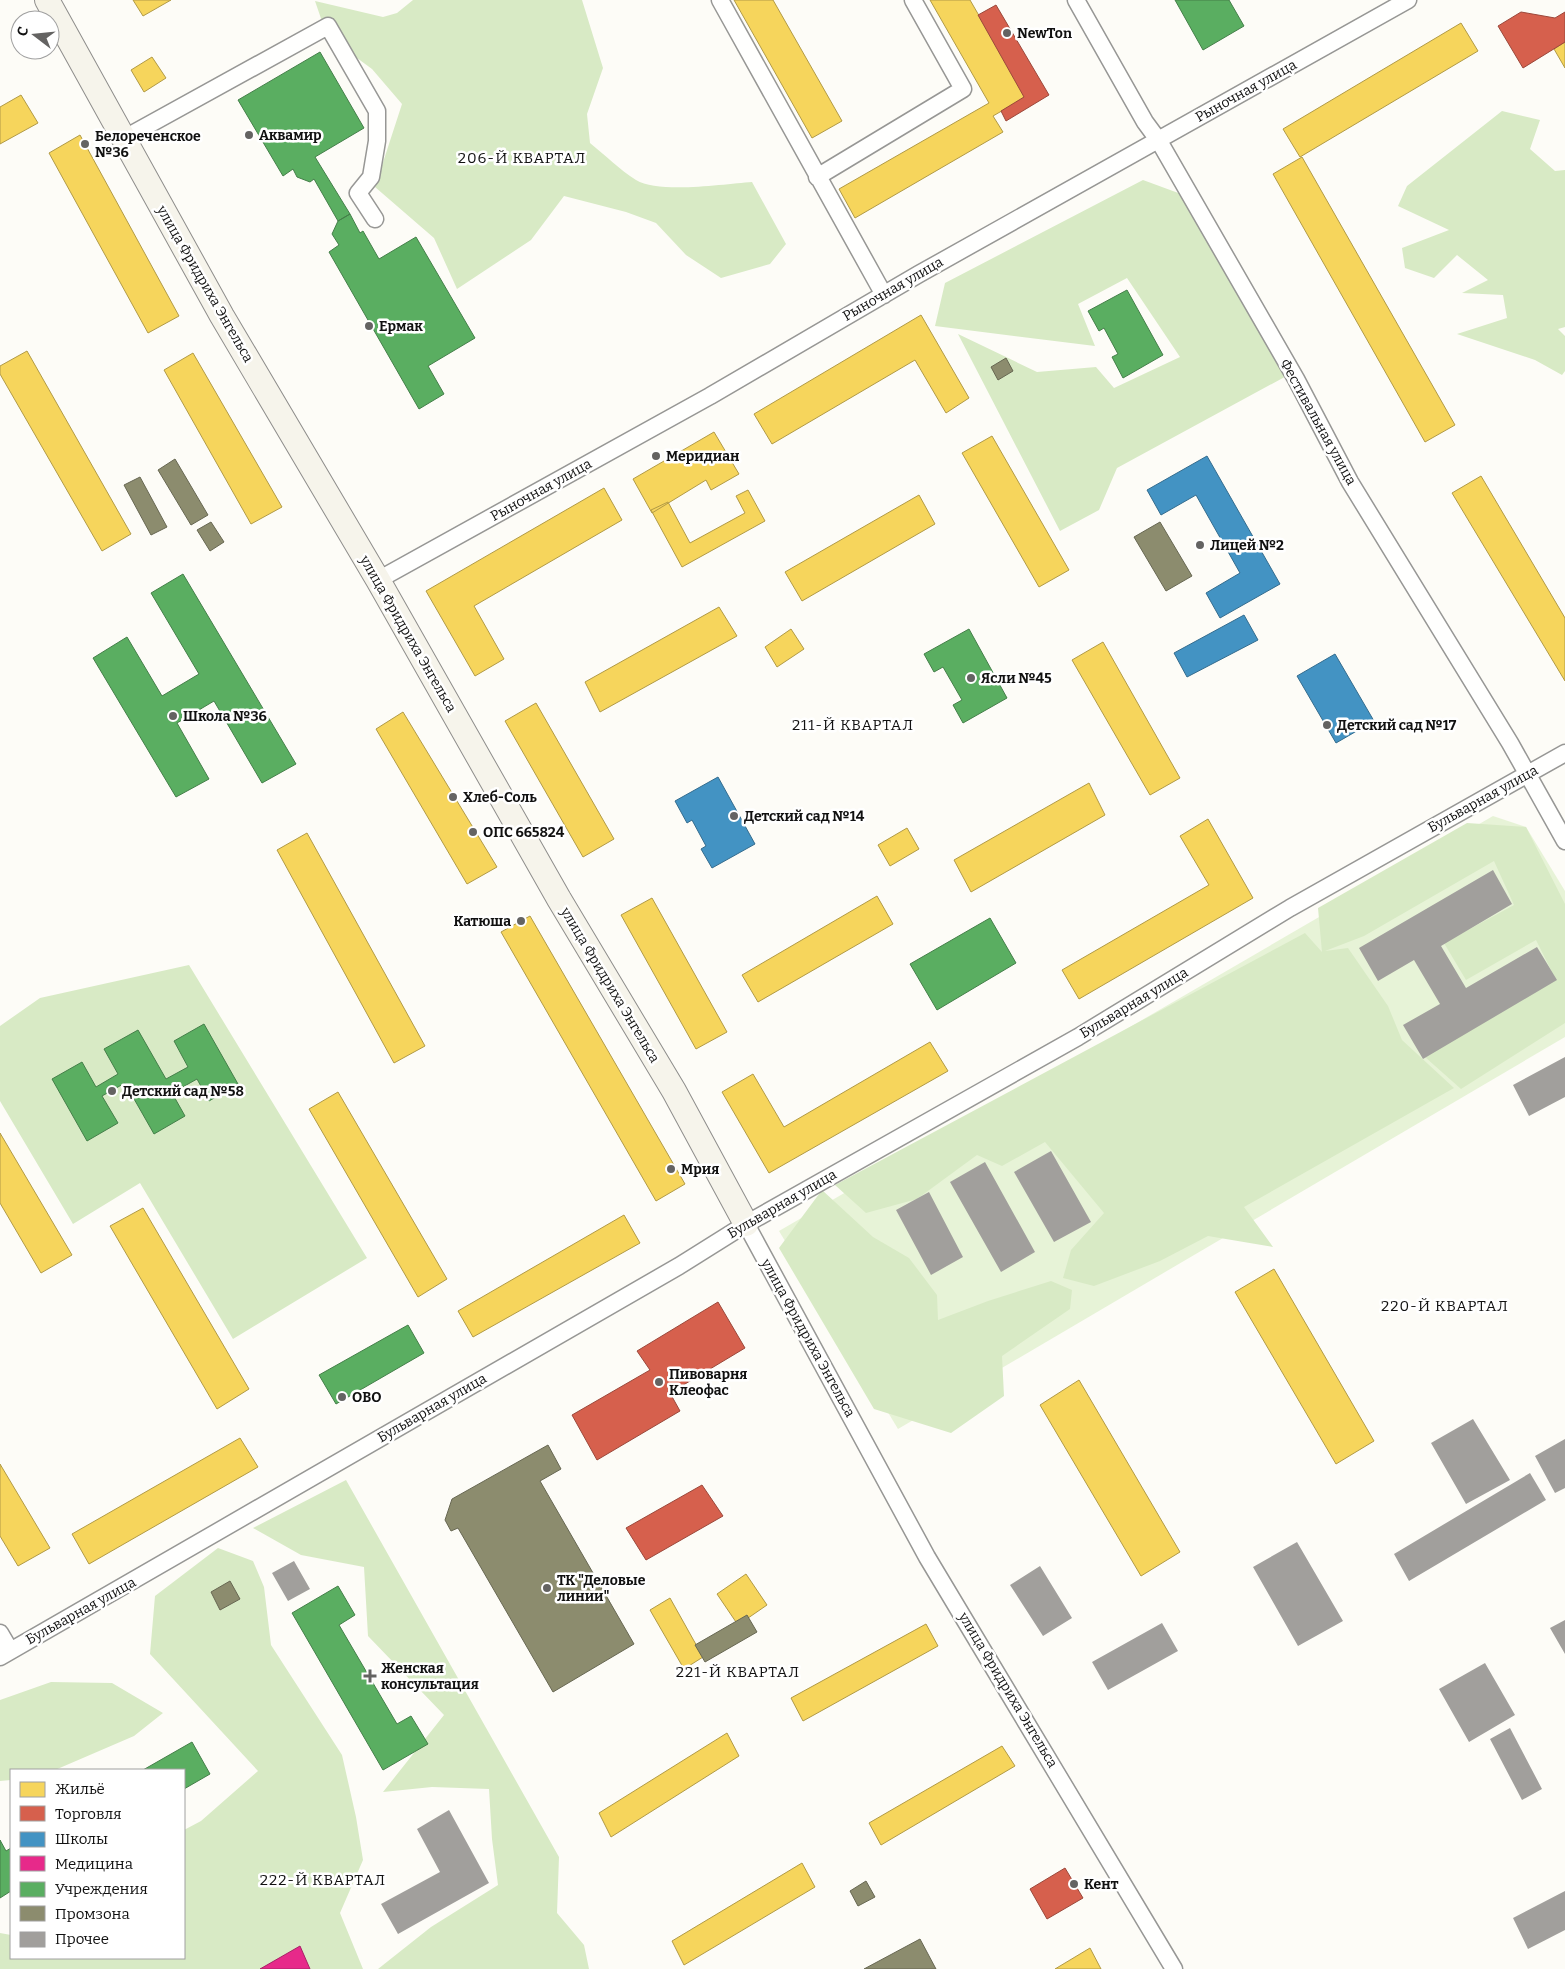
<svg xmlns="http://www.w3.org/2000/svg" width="1565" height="1969" font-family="Bitter,serif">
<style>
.green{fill:#e7f3d7}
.forest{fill:#d8eac5}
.homes{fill:#f6d55c;stroke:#b19a46}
.shops{fill:#d6604d;stroke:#9b483b}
.schools{fill:#4393c3;stroke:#346c8e}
.health{fill:#e7298a;stroke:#a72266}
.public{fill:#5aae61;stroke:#447f49}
.industry{fill:#8c8c6e;stroke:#676752}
.building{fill:#a19f9c}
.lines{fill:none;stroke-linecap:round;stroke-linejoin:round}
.street-casing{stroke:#979795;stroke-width:19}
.secondary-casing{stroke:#8e8d8b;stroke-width:26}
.street{stroke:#fffffe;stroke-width:16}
.secondary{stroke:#f6f4eb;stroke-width:24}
.poi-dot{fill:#646362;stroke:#fff;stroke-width:2}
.labels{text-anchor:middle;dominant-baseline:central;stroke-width:5;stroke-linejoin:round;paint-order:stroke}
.poi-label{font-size:14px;font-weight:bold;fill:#111;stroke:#fff;text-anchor:start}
.street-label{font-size:14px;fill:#111;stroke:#fff}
.neighbourhood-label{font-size:15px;letter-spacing:1px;fill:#111;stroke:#fff}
</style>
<rect width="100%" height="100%" fill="#fdfcf7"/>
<path class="green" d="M1493,816l33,11 39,64v146l-667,392 -119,-198z"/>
<path class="forest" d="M413,0h169l21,68 -16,46 3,29c15,12 30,27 46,37 23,14 88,4 116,2l34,62 -16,20 -49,14 -35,-23 -30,-32 -30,-11 -62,-16 -33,44 -74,49 -23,-51 -59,-51 27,-83 -30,-35 -45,-33 -12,-35 68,16 14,-4z
M1502,111l38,9 -10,29 25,22 10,-1v157l-7,2 7,7v35l-3,4 -27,-15 -78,-26 50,-16 -4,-23 -41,-2 26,-13 -31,-25 -23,23 -29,-10 -3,-20 47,-18 -51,-24 9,-20z
M1143,180l38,14 111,179 -175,95 -18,42 -39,21 -102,-197 79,38 59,-5 18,21 66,-31 -53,-79 -49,26 17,42 -160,-20 10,-43z
M1467,823l59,4 39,77v119l-104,66 -36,-32 131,-77 -20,-40 -70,40 -22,-37 70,-38 -20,-44 -130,75 -39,15 23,-3 40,58 14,34 52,48 -210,119 29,40 -65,-11 -48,25 -66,25 -31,-8 8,-28 33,-37 -59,-71 -43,24 -25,-11 -60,44 -51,14 -31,-28 470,-252 17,19 -4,-44z
M189,965l178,293 -134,81 -93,-156 -67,41 -73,-123v-75l40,-28z
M822,1190l51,47 36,21 28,37 1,25 50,-19 63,-20 21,9 -2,19 -68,47 2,40 -53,37 -77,-24 -95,-161z
M346,1480l213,377 -2,56 27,32 5,24h-211l53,-42 67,-42 -6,-46 -3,-50 -57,-2 -49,5 61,-77 -76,-79 -4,-69 -63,-12 -48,-27z
M218,1548l35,13 11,26 7,58 71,110 14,62 7,43 -23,53 23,56h-363v-36l11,2v23h173v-128l17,-9 57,-50 -108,-117 5,-58z
M51,1682l61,1 51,30 -29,23 -79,34h-44v10l-11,1v-81z"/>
<path class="homes" d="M133,0h38l-28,16z
M734,0h39l69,121 -30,17z
M930,0h40l56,97 -33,19 10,16 -148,86 -16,-29 150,-86z
M1461,23l17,28 -178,106 -17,-28z
M1565,42v26l-11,-19z
M152,57l14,21 -22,14 -13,-22z
M21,95l17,28 -38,21v-37z
M80,135l99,181 -31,17 -99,-180z
M1302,157l153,268 -30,17 -152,-268z
M921,315l48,83 -23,15 -31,-53 -143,84 -18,-30z
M27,351l104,183 -29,17 -102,-177v-8z
M193,353l89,154 -31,17 -87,-154z
M714,432l25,42 -28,16 -5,-10 -54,33 -19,-34z
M992,436l77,134 -30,17 -77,-134z
M1481,476l84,142v63l-113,-188z
M604,488l18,32 -148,86 30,53 -29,17 -49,-85z
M748,490l17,31 -83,46 -31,-57 17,-8 22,41 55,-30 -9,-17z
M919,495l16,29 -133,77 -17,-29z
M719,607l18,29 -137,76 -15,-30z
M791,629l13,20 -27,18 -12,-20z
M1103,642l77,136 -30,17 -78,-135z
M536,703l78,136 -31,18 -78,-136z
M403,712l94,155 -30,17 -91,-155z
M1089,783l16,32 -134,77 -17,-32z
M1208,819l45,79 -174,101 -17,-29 147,-85 -29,-49z
M907,828l12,21 -29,17 -12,-21z
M307,833l118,213 -31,17 -117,-213z
M877,896l16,28 -135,78 -16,-27z
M652,898l75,134 -31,17 -75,-134z
M530,916l155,268 -29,17 -155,-269z
M930,1042l18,29 -179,102 -47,-81 31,-18 31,53z
M338,1092l109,187 -29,18 -109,-188z
M0,1133l72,122 -31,18 -41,-70z
M143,1208l106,181 -32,20 -107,-183z
M624,1215l16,28 -167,94 -15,-26z
M1274,1269l100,172 -38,23 -101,-172z
M1079,1380l101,172 -39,24 -101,-171z
M240,1438l18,29 -169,97 -17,-30z
M0,1464l50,84 -32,18 -18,-30z
M746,1574l21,31 -29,20 -21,-31z
M670,1598l33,59 -19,12 -34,-59z
M926,1624l12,22 -135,75 -12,-23z
M727,1733l12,23 -128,81 -12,-24z
M1002,1746l13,20 -134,79 -12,-22z
M802,1863l13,24 -131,78 -12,-24z
M1090,1948l11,21h-46z"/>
<path class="shops" d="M996,5l53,90 -43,26 -5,-10 23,-14 -46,-82z
M1521,12l34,6 10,-6v30l-42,26 -25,-42z
M718,1302l27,46 -75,45 10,18 -83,49 -25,-45 78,-45 -13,-19z
M702,1485l21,31 -77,44 -20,-32z
M1065,1868l18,30 -36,21 -17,-30z"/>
<path class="schools" d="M1207,456l73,128 -60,34 -14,-25 34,-20 -44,-78 -35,20 -14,-25z
M1244,615l14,25 -71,37 -13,-24z
M1335,654l39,67 -38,22 -39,-67z
M718,777l37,67 -43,24 -11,-19 5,-3 -14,-26 -5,3 -12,-22z"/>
<path class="health" d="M300,1946l10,23h-50z"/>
<path class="public" d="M1175,0h54l15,26 -41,24z
M320,52l44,76 -49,29 35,57 -12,7 -24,-42 -4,3 -13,-5 -4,-8 -10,7 -45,-76z
M350,214l10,19 3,-2 16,28 37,-22 59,101 -47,28 16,28 -25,15 -90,-157 10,-7 -7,-11 6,-13z
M1127,290l36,65 -40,23 -11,-21 6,-3 -14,-26 -5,3 -11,-20z
M183,574l113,190 -34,19 -48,-82 -37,22 32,56 -33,18 -83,-139 34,-21 35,59 37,-22 -48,-81z
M969,629l38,69 -44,25 -10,-18 9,-5 -19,-33 -9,5 -10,-18z
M990,918l26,45 -79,47 -27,-46z
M204,1024l34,60 -29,17 -12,-22 -25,14 13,23 -31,18 -29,-51 -23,13 16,27 -31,18 -35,-62 30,-17 14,25 22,-13 -14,-25 34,-19 28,49 22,-12 -14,-26z
M408,1325l16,28 -88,51 -17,-29z
M338,1586l17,29 -16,10 58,99 14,-8 17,28 -45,26 -91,-157z
M192,1742l18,32 -26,15v-19h-41z
M0,1840l6,11 5,-3v43l-11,7z"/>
<path class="industry" d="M1006,358l7,13 -15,9 -7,-13z
M175,459l33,56 -17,10 -33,-55z
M140,477l27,50 -16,8 -27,-50z
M211,522l13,20 -14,9 -13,-21z
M1160,522l32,54 -26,15 -32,-54z
M548,1445l13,24 -21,12 94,163 -81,48 -95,-164 -7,3 -6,-11 7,-21z
M230,1581l10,18 -20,11 -9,-18z
M747,1615l10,17 -52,30 -10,-17z
M866,1881l9,16 -17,9 -8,-15z
M920,1939l16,30h-72z"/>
<path class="building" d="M1493,870l19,34 -71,42 25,42 71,-41 20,33 -134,79 -20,-34 37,-21 -26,-44 -36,21 -19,-33z
M1565,1057v40l-36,19 -16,-31z
M1051,1151l40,71 -37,20 -40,-70z
M985,1162l50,90 -34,20 -51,-90z
M929,1192l34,65 -32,18 -35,-65z
M1473,1419l37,61 -44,24 -35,-61z
M1565,1439v49l-10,5 -20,-37z
M1530,1473l16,27 -137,81 -15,-27z
M1297,1542l46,79 -45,25 -45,-79z
M294,1561l16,28 -22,12 -16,-28z
M1040,1566l32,52 -29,18 -33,-51z
M1565,1620v34l-15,-26z
M1162,1623l16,28 -70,39 -16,-28z
M1485,1663l30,52 -46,27 -30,-53z
M1510,1728l32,61 -20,11 -32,-61z
M449,1810l40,73 -91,51 -17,-30 59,-32 -23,-43z
M1565,1891v39l-37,19 -15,-31z"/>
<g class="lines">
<defs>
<path id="street" d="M720,0l164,295
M1076,0l69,122 14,19 137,238 54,103 160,261 55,98
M123,139l205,-113 49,85v30l-6,36 -13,16 17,26
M817,177l146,-88 -50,-89
M378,580l332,-184 209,-122 489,-274
M746,1224l181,333 247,412
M0,1633l10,17
M0,1657l679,-391 67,-42 332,-187 212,-129 275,-155"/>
<path id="secondary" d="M47,0l175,316 156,264 181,319 115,192 72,133"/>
</defs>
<use href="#street" class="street-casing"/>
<use href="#secondary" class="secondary-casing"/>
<use href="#street" class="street"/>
<use href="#secondary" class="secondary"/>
</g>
<g class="poi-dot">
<circle cx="1007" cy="33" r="5"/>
<circle cx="249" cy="135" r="5"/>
<circle cx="85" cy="144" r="5"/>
<circle cx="369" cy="326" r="5"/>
<circle cx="656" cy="456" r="5"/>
<circle cx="1200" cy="545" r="5"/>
<circle cx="971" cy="678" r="5"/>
<circle cx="173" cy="716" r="5"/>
<circle cx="1327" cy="725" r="5"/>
<circle cx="453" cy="797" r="5"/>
<circle cx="734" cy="816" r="5"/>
<circle cx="473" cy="832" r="5"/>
<circle cx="521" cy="921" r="5"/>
<circle cx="112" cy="1091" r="5"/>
<circle cx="671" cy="1169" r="5"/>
<circle cx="659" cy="1382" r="5"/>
<circle cx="342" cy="1397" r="5"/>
<circle cx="547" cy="1588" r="5"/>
<path d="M367.5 1668.5h5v5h5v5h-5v5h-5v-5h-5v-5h5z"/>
<circle cx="1074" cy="1884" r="5"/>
</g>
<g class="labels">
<g class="poi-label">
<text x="1017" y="33">NewTon</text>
<text x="259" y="135">Аквамир</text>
<text x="95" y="136">Белореченское<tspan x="95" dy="16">№36</tspan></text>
<text x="379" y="326">Ермак</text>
<text x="666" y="456">Меридиан</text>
<text x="1210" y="545">Лицей №2</text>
<text x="981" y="678">Ясли №45</text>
<text x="183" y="716">Школа №36</text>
<text x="1337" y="725">Детский сад №17</text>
<text x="463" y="797">Хлеб-Соль</text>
<text x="744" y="816">Детский сад №14</text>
<text x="483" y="832">ОПС 665824</text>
<text x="511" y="921" text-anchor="end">Катюша</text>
<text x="122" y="1091">Детский сад №58</text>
<text x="681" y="1169">Мрия</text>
<text x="669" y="1374">Пивоварня<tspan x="669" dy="16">Клеофас</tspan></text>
<text x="352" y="1397">ОВО</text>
<text x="557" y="1580">ТК "Деловые<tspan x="557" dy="16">линии"</tspan></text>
<text x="381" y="1668">Женская<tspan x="381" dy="16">консультация</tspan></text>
<text x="1084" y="1884">Кент</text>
</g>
<g class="street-label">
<text transform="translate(1246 91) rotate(-29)">Рыночная улица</text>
<text transform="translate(205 284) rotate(60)">улица Фридриха Энгельса</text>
<text transform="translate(893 289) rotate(-30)">Рыночная улица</text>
<text transform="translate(1318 422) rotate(61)">Фестивальная улица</text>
<text transform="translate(541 490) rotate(-29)">Рыночная улица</text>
<text transform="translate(408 634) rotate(60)">улица Фридриха Энгельса</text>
<text transform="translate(1483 799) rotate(-29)">Бульварная улица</text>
<text transform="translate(610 985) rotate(59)">улица Фридриха Энгельса</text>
<text transform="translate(1134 1003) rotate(-31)">Бульварная улица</text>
<text transform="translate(782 1204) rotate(-30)">Бульварная улица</text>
<text transform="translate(808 1338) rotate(61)">улица Фридриха Энгельса</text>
<text transform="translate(432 1408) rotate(-30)">Бульварная улица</text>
<text transform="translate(81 1611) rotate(-29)">Бульварная улица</text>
<text transform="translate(1008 1690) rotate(59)">улица Фридриха Энгельса</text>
</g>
<g class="neighbourhood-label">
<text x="522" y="158">206-Й КВАРТАЛ</text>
<text x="853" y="725">211-Й КВАРТАЛ</text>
<text x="1445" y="1306">220-Й КВАРТАЛ</text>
<text x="738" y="1672">221-Й КВАРТАЛ</text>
<text x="323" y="1880">222-Й КВАРТАЛ</text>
</g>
</g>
<rect x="10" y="1769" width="175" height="190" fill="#ffffff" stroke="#a0a0a0"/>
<rect x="20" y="1782" width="25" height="15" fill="#f6d55c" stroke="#a0a0a0"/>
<text x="55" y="1794" font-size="15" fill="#111111">Жильё</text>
<rect x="20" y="1806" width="25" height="15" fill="#d6604d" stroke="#a0a0a0"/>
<text x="55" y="1819" font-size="15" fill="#111111">Торговля</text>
<rect x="20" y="1832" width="25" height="15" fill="#4393c3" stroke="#a0a0a0"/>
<text x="55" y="1844" font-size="15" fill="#111111">Школы</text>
<rect x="20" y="1856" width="25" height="15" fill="#e7298a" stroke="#a0a0a0"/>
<text x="55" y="1869" font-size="15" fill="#111111">Медицина</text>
<rect x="20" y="1882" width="25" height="15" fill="#5aae61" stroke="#a0a0a0"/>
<text x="55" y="1894" font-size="15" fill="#111111">Учреждения</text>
<rect x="20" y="1906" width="25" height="15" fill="#8c8c6e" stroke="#a0a0a0"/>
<text x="55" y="1919" font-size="15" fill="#111111">Промзона</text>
<rect x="20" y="1932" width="25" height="15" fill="#a19f9c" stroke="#a0a0a0"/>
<text x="55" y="1944" font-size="15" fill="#111111">Прочее</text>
<g transform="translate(35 35) rotate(286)"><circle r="24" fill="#ffffff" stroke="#a0a0a0"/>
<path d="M0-4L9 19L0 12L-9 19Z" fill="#646362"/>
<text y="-8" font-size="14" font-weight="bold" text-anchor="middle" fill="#111111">С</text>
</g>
</svg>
